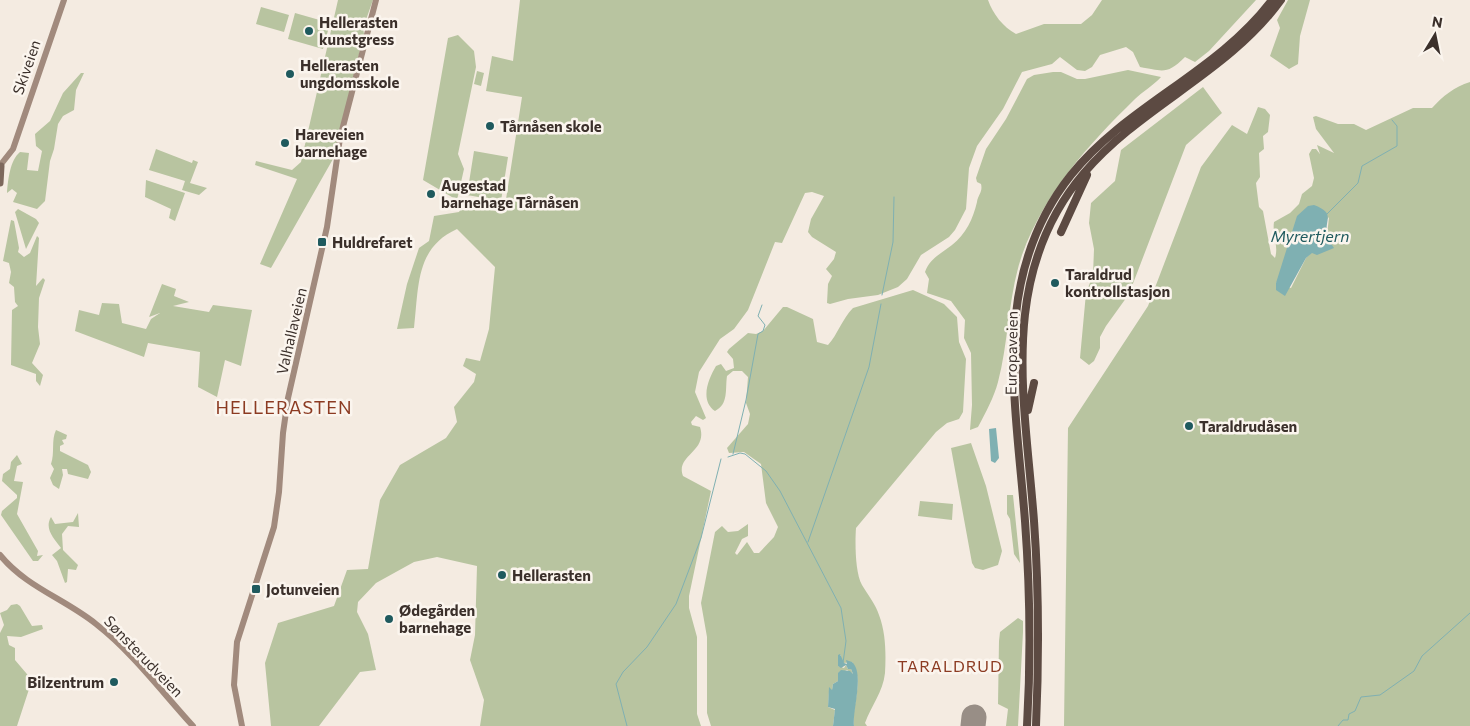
<svg xmlns="http://www.w3.org/2000/svg" width="1470" height="726" font-family="Commissioner,sans-serif">
<style>
.green{fill:#b8c4a0;fill-rule:evenodd}
.water{fill:#7fb0b2}
.lines{fill:none;stroke-linecap:round;stroke-linejoin:round}
.stream{stroke:#7fb0b2;stroke-width:1}
.runway{stroke:#988e86;stroke-width:25}
.secondary{stroke:#a18a7d;stroke-width:6}
.primary{stroke:#7d675c;stroke-width:7}
.highway{stroke:#5c4a42;stroke-width:8}
.poi-dot{fill:#1f5a5e;stroke:#fbf5ee;stroke-width:2}
.labels{text-anchor:middle;dominant-baseline:central;stroke-width:5;stroke-linejoin:round;paint-order:stroke}
.poi-label{font-size:15px;font-weight:bold;fill:#3b302b;stroke:#fbf5ee;text-anchor:start}
.street-label{font-size:15px;fill:#3b302b;stroke:#fbf5ee}
.water-label{font-size:16px;font-style:italic;fill:#1f5a5e;stroke:#fbf5ee}
.neighbourhood-label{font-size:16px;letter-spacing:1px;fill:#8c3b22;stroke:#fbf5ee}
.quarter-label{font-size:18px;letter-spacing:1px;fill:#8c3b22;stroke:#fbf5ee}
</style>
<rect width="100%" height="100%" fill="#f4ebe1"/>
<path class="green" d="M338,0h35l-10,28 1,6 -31,125 -62,109 -11,-4 37,-85 -42,-14 1,-4 36,9 9,-8z
M520,0h468c5,14 15,27 28,34l28,-10h37l11,-9 10,-15h154l-47,51 -14,11 -10,-5c-18,18 -22,14 -45,10l-7,-15 -7,-5 -26,8 -8,12 -7,4 -8,-1 -17,-13 -8,7 -30,8 -19,37 -26,37 -8,22 -3,41 -11,21 -6,7 -28,18 -14,24 -9,8 -20,8 -30,4 -18,5 -3,-1 1,-19 4,-8 -6,-7 8,-10 2,-7 -24,-15 -4,-5 3,-13 13,-23 -12,-4 -7,1 -23,50 -7,-1 -27,68 -14,19 -14,10 -21,33 -4,20 11,26 -3,2 -7,-4 -5,6 1,3 8,2c8,25 -25,28 -17,49l28,15 -22,105v12l8,29v77l4,12h-221l4,-26 -14,-40 5,-25 2,-69 -40,-9 -23,5 -38,21 -18,19 -1,10 11,22 8,36 -16,2 -41,54h-48l-6,-63 13,-40 56,-17 13,-36 21,-1 12,-69 20,-35 46,-27 11,-16 -3,-15 20,-25 2,-8 -13,-8 3,-8 14,3 9,-32 6,-62 -38,-38c-42,19 -38,58 -43,99l-17,1 10,-45 12,-36 10,-7 5,-25 25,-4 4,-7 41,7 18,-115 -36,-6 6,-35 21,5z
M1288,0h22l-10,36 -2,28 -9,5 -19,-13 10,-28 -3,-8z
M261,7l28,8 -5,17 -28,-8z
M295,13l35,10 -7,26 -35,-10z
M458,35l16,16 2,16 -18,87 6,15 -7,31 -34,-20 25,-142z
M1128,70l33,7c-8,9 -18,14 -26,22 -47,46 -90,93 -113,156 -14,41 -13,85 -24,127 -4,15 -12,30 -20,45l-8,3 2,-25 -1,-52 -7,-15 1,-18 -14,-19 -24,-8 2,-14 -4,-7c5,-14 17,-19 27,-27 14,-11 21,-26 25,-43 1,-7 6,-10 4,-18l-4,-2 -1,-4 10,-29 20,-30 21,-40 7,-4 19,-3h8l16,7h8z
M477,71l7,2 -3,13 -7,-2z
M81,73h3l-8,17 -2,20 -11,6 -5,8 -4,25 -4,12 -5,40 -8,8 -24,-7 4,-9 -5,-4 -5,4c1,-13 3,-33 13,-41l9,1 -2,17 11,1 4,-20 -6,-5 -1,-12 15,-13 13,-28z
M1470,82v644h-406l4,-298 80,-122 53,-139 31,-42 15,9 11,-27 7,2 5,6 -2,17 -5,4 1,13 -5,4 1,24 -4,6 3,24 4,4 8,43 4,4c4,-12 -3,-23 -1,-36l16,-9 9,-9 3,-10 10,-8 2,-8 -5,-24 3,-5h4l4,5 -3,-9 17,8 -18,-24 -3,-12 3,-1 22,8h16l12,6 47,-22h19c11,-12 22,-21 38,-26zM1329,217l-2,19 -21,22 -15,30 -15,-5z
M1203,87l19,26 -36,32 -57,149 -23,32 -6,11v11l-6,13 -5,4 -9,-7 6,-65 7,-18 1,-26 -5,-26 2,-20 24,-22 6,-31z
M156,149l36,14 1,-3 5,2 -8,21 17,5 -8,7 -17,-5 3,-9 -36,-11z
M474,151l34,6 -7,44 -34,-6z
M146,180l39,13 -10,28 -6,-3 2,-9 -26,-12z
M18,209l18,10 3,4 -13,26 -11,-37z
M11,220l3,1 5,27 -1,4 6,5 6,-4 7,-17 2,2 -3,48 7,-8 2,2 -6,18 -1,29 2,17 -8,19 11,12 -3,11 -4,-5v-7l-25,-9 1,-55 6,-4 -3,-4 -1,-15 -5,-4 2,-11 -2,-9 -6,-2z
M162,284l14,5 -2,7 15,6 -16,4 36,6 4,-7 39,5 -11,56 -16,-6 -8,37 -19,-10 2,-35 -52,-9 -4,14 -69,-26 4,-21 20,5 3,-12 17,1 3,19 24,6 5,-10 9,-6 -11,4z
M913,290l31,14 13,13 2,25 7,17 -3,53 -4,7 -12,4 -11,9 -80,96c-1,14 -1,45 6,57 6,10 14,20 17,30 7,18 7,40 6,58 -2,19 -14,33 -20,50l2,3h-13c-3,-21 11,-44 -2,-64l-8,1 -4,-4 1,-4h-3v11l6,2 2,-3 2,4h3l2,5 -6,-4 -9,4v7l-5,3 -1,6 -3,2 -1,15 7,3 -2,16h-122l-4,-13v-76l-6,-34 14,-71 7,-6 6,6 10,-1 10,-7v12l-6,3 -7,14 2,2 10,-13 7,11h5l15,-16 4,-10 -12,-24 -5,-39 -17,-12 -15,1 -2,-5 21,-24 2,-10 -4,-11 2,-26 -6,-6h-9l-6,5c-2,13 2,28 -12,35 -16,-11 -6,-33 1,-45l5,-2 5,7 8,-3 -1,-9 -6,-7 2,-3 19,-16 8,1 7,-3 20,-24h4l26,12 4,23 11,3c10,-11 14,-26 25,-37z
M56,430l11,5 -1,4 -4,1 2,4 -4,2v5l28,14 3,7 -3,7 -20,-5 -1,-5h-5l1,6 -4,14 -6,-4 -3,-7 4,-9 -3,-5c4,-11 0,-24 5,-34z
M971,443l15,43 16,65 -4,14 -15,5 -8,-2 -3,-5 -21,-115z
M17,455l5,9 -5,2 -3,15 9,1 -6,32 21,37 -1,5 6,-1 -5,6h-5l-32,-46 1,-4 15,-13v-3l-15,-14 1,-7 7,-5 1,-7z
M1007,495h6l7,68 -6,-9 -4,-35 -3,-5z
M920,501l33,3 -1,16 -34,-4z
M78,513l1,14 -11,-1 -6,8 1,16 15,15 -2,5 -8,-1 -1,13 -2,1 -8,-22 -5,-6 9,-7c-7,-10 -17,-19 -10,-31l4,7 18,-2z
M17,604l3,2 12,20 10,-1 1,4 -22,8 -14,-1 2,9 6,3v12l17,20 -15,46h-17v-93l4,-8 -4,-12 7,-3 4,-5z
M1018,618l5,3v11l-5,94h-12l2,-17 -10,-5 1,-63 1,-9z"/>
<path class="water" d="M1314,205c24,9 8,16 14,32 1,4 4,8 6,11l-17,7 -5,-2 -6,5 -21,38 -9,-6v-7l21,-67 11,-10z
M996,428l3,30 -4,5 -4,-2 -2,-32z
M840,654l4,9 3,1 -1,-4 6,2c13,11 0,49 2,64h-21l2,-17 -7,-2 1,-20 3,3 1,-6 5,-3v-8l3,-3 9,1 3,3 -2,-5h-3l-2,-4 -5,3 -3,-2v-11z"/>
<g class="lines">
<path class="stream" d="M1327,214l31,-31 4,-17 35,-20v-20l-5,-6
M882,295l11,-53 1,-45
M733,454l13,-54 12,-66 5,-3 2,-6 -7,-9 4,-11
M728,457l12,-4 5,1 21,17 14,20 61,117 5,33 -3,22
M808,542l61,-175 12,-63
M627,726l-11,-42 7,-12 24,-25 29,-43 25,-66 20,-79
M1338,726l5,-6h5l1,-6 6,-3 6,-14 19,-2 34,-24 8,-15 48,-43"/>
<path class="runway" d="M973,726l1,-9"/>
<path class="secondary" d="M2,163l11,-14 51,-149
M0,555c26,32 65,44 96,69 37,29 65,67 97,102
M242,726l-8,-41 3,-43 37,-115 5,-35 4,-59 5,-35 39,-171 13,-89 36,-138"/>
<path class="primary" d="M0,183l1,-17"/>
<path class="highway" d="M1061,232l26,-57
M1028,410l6,-27
M1027,726c4,-68 3,-137 -2,-205 -9,-120 -36,-243 46,-346 56,-70 146,-102 201,-175
M1036,726c3,-68 3,-136 -2,-205 -9,-121 -37,-246 50,-348 57,-67 144,-100 197,-173"/>
</g>
<g class="poi-dot">
<circle cx="309" cy="31" r="5"/>
<circle cx="290" cy="74" r="5"/>
<circle cx="490" cy="126" r="5"/>
<circle cx="285" cy="143" r="5"/>
<circle cx="431" cy="194" r="5"/>
<rect x="317" y="237" width="10" height="10" rx="2.5"/>
<circle cx="1055" cy="283" r="5"/>
<circle cx="1189" cy="426" r="5"/>
<circle cx="502" cy="575" r="5"/>
<rect x="251" y="584" width="10" height="10" rx="2.5"/>
<circle cx="389" cy="619" r="5"/>
<circle cx="114" cy="682" r="5"/>
</g>
<g class="labels">
<g class="poi-label">
<text x="319" y="22">Hellerasten<tspan x="319" dy="17">kunstgress</tspan></text>
<text x="300" y="65">Hellerasten<tspan x="300" dy="17">ungdomsskole</tspan></text>
<text x="500" y="126">Tårnåsen skole</text>
<text x="295" y="134">Hareveien<tspan x="295" dy="17">barnehage</tspan></text>
<text x="441" y="185">Augestad<tspan x="441" dy="17">barnehage Tårnåsen</tspan></text>
<text x="332" y="242">Huldrefaret</text>
<text x="1065" y="274">Taraldrud<tspan x="1065" dy="17">kontrollstasjon</tspan></text>
<text x="1199" y="426">Taraldrudåsen</text>
<text x="512" y="575">Hellerasten</text>
<text x="266" y="589">Jotunveien</text>
<text x="399" y="610">Ødegården<tspan x="399" dy="17">barnehage</tspan></text>
<text x="104" y="682" text-anchor="end">Bilzentrum</text>
</g>
<g class="street-label">
<text transform="translate(26 67) rotate(-71)">Skiveien</text>
<text transform="translate(291 331) rotate(-77)">Valhallaveien</text>
<text transform="translate(1011 353) rotate(-89)">Europaveien</text>
<text transform="translate(144 656) rotate(46)">Sønsterudveien</text>
</g>
<g class="water-label">
<text x="1310" y="235">Myrertjern</text>
</g>
<g class="neighbourhood-label">
<text x="950" y="665">TARALDRUD</text>
</g>
<g class="quarter-label">
<text x="284" y="407">HELLERASTEN</text>
</g>
</g>
<g transform="translate(1435 35) rotate(10)" stroke="#fbf5ee" stroke-width="4" paint-order="stroke">
<path d="M0-4L9 19L0 12L-9 19Z" fill="#3b302b"/>
<text y="-8" font-size="14" font-weight="bold" text-anchor="middle" fill="#3b302b">N</text>
</g>
</svg>
